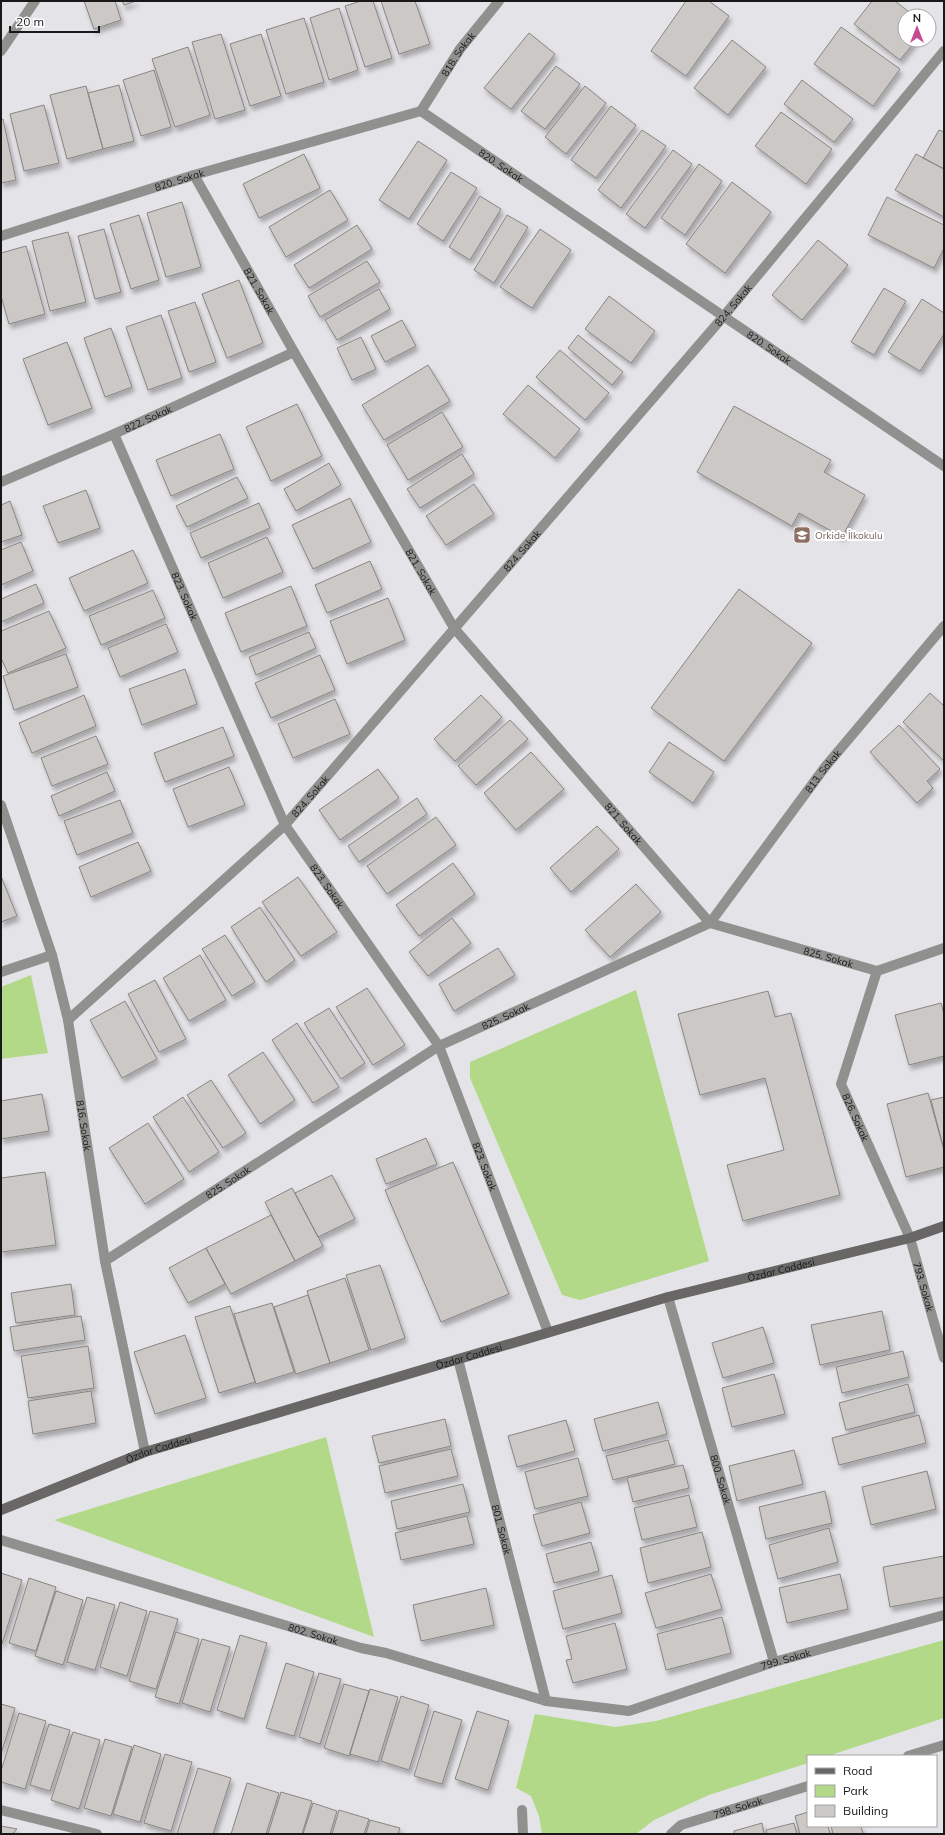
<svg xmlns="http://www.w3.org/2000/svg" width="945" height="1835" font-family="Mulish,sans-serif">
<style>
.green{fill:#b2d987}
.building{fill:#ccc8c6;stroke:#888583;filter:url(#shadow)}
.lines{fill:none;stroke-linecap:round;stroke-linejoin:round}
.service{stroke:#90908e;stroke-width:10}
.minor{stroke:#90908e;stroke-width:10}
.secondary{stroke:#686766;stroke-width:10}
.labels{text-anchor:middle;dominant-baseline:central;stroke-width:4;stroke-linejoin:round;paint-order:stroke}
.street-label{font-size:10px;fill:#181819;stroke:#fff}
.education-label{font-size:10px;fill:#785e54;stroke:#fff;text-anchor:start}
</style>
<defs>
<filter id="shadow"><feDropShadow dx="2.5" dy="4.5" stdDeviation="2" flood-color="#0004"/></filter>
</defs>
<rect width="100%" height="100%" fill="#e4e4e8"/>
<path class="green" d="M31,975l17,78 -47,6v-72z
M636,990l73,271 -129,39 -18,-5 -92,-217v-16z
M326,1437l48,200 -320,-117z
M944,1640v78l-116,38h-20v7l-99,32 -55,25 -18,14h-94l-3,-18 -8,-20 -15,-8 19,-74 80,13 41,-6z"/>
<path class="building" d="M84,1h31l6,19 -27,9z
M122,1h14l-12,4z
M361,1h12l19,57 -27,9 -20,-61z
M381,1h34l15,43 -31,10z
M686,1h23l20,15 -43,60 -35,-25z
M872,1h23l19,15h-9v24h11l-16,20 -46,-36z
M339,8l19,62 -29,10 -19,-62z
M304,18l20,64 -38,12 -20,-64z
M841,27l59,42 -27,37 -59,-42z
M529,33l26,21 -44,55 -27,-21z
M221,34l24,76 -30,9 -23,-77z
M261,34l20,62 -31,10 -20,-62z
M732,40l34,27 -38,48 -34,-27z
M188,47l22,68 -35,12 -23,-68z
M556,66l24,18 -35,45 -24,-18z
M154,70l17,57 -30,9 -18,-56z
M802,80l51,39 -19,23 -50,-38z
M119,85l15,56 -31,8 -15,-56z
M86,86l17,63 -36,10 -17,-64z
M585,86l21,17 -40,51 -21,-17z
M44,105l15,58 -35,8 -14,-57z
M611,106l25,19 -40,53 -25,-18z
M781,112l51,37 -26,35 -51,-38z
M3,119l13,61 -15,3v-63z
M642,130l24,16 -45,62 -23,-18z
M939,130l5,2v37l-21,-11z
M418,141l29,19 -38,59 -30,-19z
M673,150l19,14 -47,64 -19,-14z
M304,154l16,34 -61,30 -16,-34z
M916,154l28,15v48l-49,-27z
M699,164l23,17 -37,54 -24,-17z
M451,172l26,16 -34,53 -26,-17z
M732,182l39,30 -46,61 -39,-29z
M330,190l18,30 -62,37 -17,-30z
M480,196l21,13 -31,51 -21,-13z
M887,197l57,28v23l-10,20 -66,-33z
M182,202l19,65 -35,10 -19,-64z
M139,215l20,65 -28,9 -21,-65z
M507,215l21,12 -34,56 -20,-13z
M357,225l15,24 -63,39 -15,-23z
M104,229l17,63 -26,7 -17,-63z
M540,229l31,21 -39,58 -32,-21z
M68,232l18,70 -36,9 -18,-70z
M818,240l30,25 -46,55 -30,-25z
M26,246l19,68 -36,10 -8,-28v-43z
M367,261l13,21 -60,35 -12,-21z
M239,280l24,63 -36,15 -25,-64z
M884,288l22,13 -32,54 -23,-13z
M379,289l11,20 -53,31 -12,-20z
M609,296l46,35 -24,32 -46,-34z
M922,299l22,14v21l-24,37 -32,-19z
M195,302l21,60 -27,10 -21,-61z
M161,315l21,63 -34,12 -22,-63z
M402,320l14,26 -31,16 -14,-26z
M111,328l21,59 -27,10 -21,-59z
M578,335l45,37 -11,13 -44,-37z
M361,337l15,32 -24,11 -15,-32z
M67,342l25,66 -44,17 -25,-66z
M560,350l49,43 -24,27 -49,-43z
M428,365l22,36 -66,39 -22,-35z
M528,385l52,44 -25,29 -52,-44z
M297,404l25,52 -51,25 -25,-54z
M734,406l97,54 -7,12 41,23 -23,42 -43,-24 -7,13 -95,-54z
M442,412l21,35 -55,33 -21,-35z
M220,434l14,35 -63,27 -15,-36z
M462,454l12,20 -54,34 -13,-19z
M329,463l12,22 -45,26 -12,-22z
M237,477l11,21 -61,29 -11,-21z
M474,484l20,30 -48,31 -20,-29z
M86,490l14,38 -42,15 -15,-37z
M350,498l21,44 -58,27 -21,-44z
M10,501l12,34 -21,7v-37z
M259,503l11,25 -69,30 -11,-25z
M267,537l16,35 -60,26 -15,-35z
M21,542l12,29 -32,14v-35z
M133,550l15,33 -64,28 -15,-33z
M370,561l12,28 -55,24 -12,-28z
M36,584l8,19 -43,19v-23z
M291,586l16,40 -66,26 -16,-39z
M739,589l73,54 -88,118 -73,-53z
M153,590l12,28 -64,27 -12,-29z
M388,598l17,42 -58,24 -17,-43z
M49,611l17,37 -58,25 -7,-15v-27z
M166,624l12,28 -58,25 -12,-29z
M309,632l7,16 -60,27 -7,-18z
M66,654l12,33 -64,23 -11,-34z
M320,655l15,35 -64,28 -16,-35z
M185,669l12,35 -55,21 -13,-36z
M930,693l14,13v55l-41,-39z
M84,695l12,31 -64,27 -13,-30z
M481,695l21,22 -47,44 -21,-22z
M335,699l15,35 -57,24 -15,-34z
M510,720l18,19 -52,46 -18,-19z
M899,725l41,44 -13,12 6,7 -16,15 -47,-51z
M223,727l11,29 -69,26 -11,-29z
M96,736l12,28 -56,22 -11,-28z
M669,742l45,30 -21,31 -44,-31z
M531,752l33,37 -48,41 -32,-37z
M229,767l16,38 -57,22 -15,-38z
M378,769l21,29 -59,42 -21,-30z
M107,772l8,19 -56,25 -8,-20z
M417,798l10,16 -68,48 -11,-16z
M120,800l13,33 -56,22 -13,-34z
M436,817l20,28 -69,49 -20,-28z
M597,826l22,23 -48,43 -21,-24z
M138,842l13,29 -60,26 -12,-30z
M453,863l22,31 -56,42 -23,-31z
M1,876l16,40 -16,6z
M298,877l39,55 -36,24 -39,-54z
M636,884l25,28 -51,45 -25,-27z
M260,907l35,53 -29,22 -35,-55z
M452,918l19,25 -43,33 -19,-24z
M225,935l30,47 -23,14 -30,-47z
M498,948l17,27 -61,36 -15,-27z
M200,955l26,45 -37,21 -26,-43z
M155,980l31,59 -27,13 -31,-58z
M367,988l38,57 -32,20 -37,-58z
M768,991l7,26 16,-4 49,182 -97,26 -16,-56 57,-15 -19,-72 -65,17 -22,-81z
M125,1001l32,58 -35,19 -32,-58z
M941,1003l3,11v42l-35,9 -14,-50z
M329,1008l36,55 -24,16 -37,-56z
M297,1023l42,64 -26,16 -41,-63z
M263,1052l32,48 -35,24 -32,-49z
M211,1080l35,53 -23,15 -36,-53z
M928,1093l16,57v17l-38,10 -19,-73z
M42,1094l7,37 -48,8v-38z
M183,1097l36,55 -30,20 -36,-55z
M944,1097v53l-13,-50z
M148,1123l36,56 -39,25 -36,-56z
M426,1138l11,26 -51,20 -10,-25z
M453,1162l56,132 -68,28 -56,-132z
M45,1172l11,73 -55,7v-74z
M332,1175l23,44 -37,18 -23,-44z
M292,1188l31,58 -28,15 -30,-59z
M271,1215l24,46 -64,33 -25,-46z
M206,1248l19,36 -37,19 -19,-35z
M380,1265l25,73 -34,12 -25,-75z
M345,1278l24,72 -39,13 -23,-72z
M71,1284l4,31 -59,8 -5,-30z
M308,1295l22,68 -34,11 -22,-67z
M272,1303l22,69 -38,12 -22,-70z
M230,1306l25,76 -36,11 -24,-76z
M882,1311l8,39 -70,15 -9,-40z
M81,1316l4,24 -71,11 -4,-24z
M763,1327l11,36 -51,15 -11,-35z
M185,1335l21,63 -51,16 -21,-62z
M88,1346l6,42 -66,10 -7,-42z
M903,1351l6,26 -67,16 -6,-26z
M774,1374l11,40 -53,13 -10,-39z
M908,1384l7,28 -69,18 -7,-27z
M91,1391l5,32 -63,11 -5,-33z
M658,1402l9,32 -64,17 -9,-32z
M919,1415l7,28 -87,22 -7,-27z
M445,1419l6,27 -72,17 -7,-27z
M566,1420l9,31 -58,16 -9,-31z
M668,1440l7,24 -62,16 -7,-24z
M451,1449l7,27 -73,17 -6,-27z
M794,1450l9,34 -66,17 -8,-35z
M578,1458l10,38 -53,13 -10,-37z
M683,1465l6,23 -56,14 -6,-24z
M927,1471l9,38 -65,16 -9,-38z
M463,1484l7,28 -73,17 -6,-28z
M825,1491l7,32 -66,16 -7,-32z
M689,1495l8,32 -55,13 -8,-32z
M581,1502l9,31 -48,13 -9,-31z
M467,1516l7,28 -73,16 -6,-27z
M829,1528l9,34 -60,17 -9,-34z
M702,1532l9,35 -63,16 -8,-35z
M591,1542l8,29 -45,12 -8,-29z
M944,1556v41l-54,10 -7,-40z
M1,1573l21,7 -20,64h-1z
M711,1574l11,35 -66,19 -11,-35z
M840,1574l8,35 -61,14 -8,-35z
M612,1575l10,38 -59,16 -10,-38z
M29,1578l27,9 -20,64 -27,-8z
M486,1588l8,37 -73,16 -8,-36z
M56,1591l27,9 -20,65 -28,-9z
M87,1597l28,8 -20,65 -28,-8z
M120,1602l27,9 -20,65 -27,-9z
M150,1611l28,8 -22,70 -27,-8z
M722,1617l9,36 -65,17 -9,-36z
M615,1623l12,46 -54,14 -7,-23 6,-1 -6,-23z
M176,1632l23,7 -20,65 -24,-7z
M240,1635l27,8 -23,76 -27,-9z
M202,1639l28,8 -20,65 -28,-9z
M286,1663l28,9 -20,64 -28,-8z
M319,1673l22,6 -21,65 -21,-7z
M344,1684l25,7 -20,65 -25,-8z
M370,1689l28,8 -20,65 -28,-8z
M401,1696l28,9 -20,65 -28,-9z
M1,1704l14,4 -14,46z
M434,1711l28,9 -20,64 -28,-8z
M477,1711l32,10 -21,69 -33,-11z
M19,1713l27,8 -21,68 -24,-7v-11z
M49,1724l21,6 -20,61 -20,-6z
M73,1732l27,8 -21,69 -28,-9z
M105,1739l27,8 -21,69 -27,-8z
M134,1745l27,9 -21,68 -27,-8z
M165,1754l27,8 -21,69 -27,-8z
M198,1768l33,10 -18,56h-36z
M247,1783l32,10 -13,41h-35z
M281,1792l31,9 -10,33h-34z
M313,1803l24,8 -7,23h-27z
M339,1810l30,9 -5,15h-32z
M808,1812v14h20l2,8h-30l-5,-18z
M370,1820l30,8 -2,6h-32z
M762,1823l2,11h-30v-3z
M794,1823l3,11h-30l-1,-4z
M1,1826l16,3 -5,5h-11z
M831,1826h30l2,8h-30z"/>
<g class="lines">
<path class="service" d="M522,1810l1,24"/>
<g class="minor">
<path d="M1,51l34,-50"/>
<path id="s1" d="M421,111l39,-62 39,-48"/>
<path id="s2" d="M194,175l100,177 160,276 256,295 115,-156 119,-141"/>
<path id="s3" d="M1,236l193,-61 227,-64 523,355"/>
<path id="s4" d="M114,434l171,391 154,221 109,286"/>
<path id="s5" d="M1,482l113,-48 180,-82"/>
<path id="s6" d="M1,805l51,150 16,65 37,241 40,191"/>
<path id="s7" d="M877,971l-36,113 69,154 34,120"/>
<path d="M1,972l51,-17"/>
<path id="s8" d="M68,1020l217,-195 438,-508 221,-266"/>
<path id="s9" d="M105,1261l334,-215 271,-123 167,48 67,-23"/>
<path id="s10" d="M668,1297l106,365"/>
<path id="s11" d="M458,1359l88,342"/>
<path id="s12" d="M1,1540l360,108 25,5 160,48 83,10 145,-49 170,-47"/>
<path d="M908,1756l36,-11"/>
<path d="M1,1810l96,24"/>
<path id="s13" d="M671,1834l10,-9 127,-39"/>
</g>
<path class="secondary" id="s14" d="M1,1510l144,-58 523,-155 242,-59 34,-12"/>
</g>
<defs>
<symbol id="school-square" viewBox="-11 -11 22 22"><rect x="-9" y="-9" width="18" height="18" rx="4" fill="#8d6e63" stroke="#fff"/><path d="M0-5L7-2L0 1L-7-2ZM-4 1L0 2.5L4 1V4Q0 6-4 4Z" fill="#fff"/></symbol>
</defs>
<g fill-rule="evenodd">
<use href="#school-square" x="792" y="525" width="20" height="20"/>
</g>
<g class="labels">
<g class="street-label">
<text stroke="none"><textPath href="#s1" startOffset="68">818. Sokak</textPath></text>
<text stroke="none"><textPath href="#s3" startOffset="535">820. Sokak</textPath></text>
<text stroke="none"><textPath href="#s3" startOffset="187">820. Sokak</textPath></text>
<text stroke="none"><textPath href="#s2" startOffset="133">821. Sokak</textPath></text>
<text stroke="none"><textPath href="#s8" startOffset="978">824. Sokak</textPath></text>
<text stroke="none"><textPath href="#s3" startOffset="859">820. Sokak</textPath></text>
<text stroke="none"><textPath href="#s5" startOffset="160">822. Sokak</textPath></text>
<text stroke="none"><textPath href="#s8" startOffset="654">824. Sokak</textPath></text>
<text stroke="none"><textPath href="#s2" startOffset="457">821. Sokak</textPath></text>
<text stroke="none"><textPath href="#s4" startOffset="177">823. Sokak</textPath></text>
<text stroke="none"><textPath href="#s2" startOffset="1102">813. Sokak</textPath></text>
<text stroke="none"><textPath href="#s8" startOffset="330">824. Sokak</textPath></text>
<text stroke="none"><textPath href="#s2" startOffset="781">821. Sokak</textPath></text>
<text stroke="none"><textPath href="#s4" startOffset="501">823. Sokak</textPath></text>
<text stroke="none"><textPath href="#s9" startOffset="818">825. Sokak</textPath></text>
<text stroke="none"><textPath href="#s9" startOffset="470">825. Sokak</textPath></text>
<text stroke="none"><textPath href="#s7" startOffset="155">826. Sokak</textPath></text>
<text stroke="none"><textPath href="#s6" startOffset="332">816. Sokak</textPath></text>
<text stroke="none"><textPath href="#s4" startOffset="825">823. Sokak</textPath></text>
<text stroke="none"><textPath href="#s9" startOffset="146">825. Sokak</textPath></text>
<text stroke="none"><textPath href="#s14" startOffset="817">Özdar Caddesi</textPath></text>
<text stroke="none"><textPath href="#s7" startOffset="338">793. Sokak</textPath></text>
<text stroke="none"><textPath href="#s14" startOffset="493">Özdar Caddesi</textPath></text>
<text stroke="none"><textPath href="#s14" startOffset="169">Özdar Caddesi</textPath></text>
<text stroke="none"><textPath href="#s10" startOffset="190">800. Sokak</textPath></text>
<text stroke="none"><textPath href="#s11" startOffset="176">801. Sokak</textPath></text>
<text stroke="none"><textPath href="#s12" startOffset="326">802. Sokak</textPath></text>
<text stroke="none"><textPath href="#s12" startOffset="817">799. Sokak</textPath></text>
<text stroke="none"><textPath href="#s13" startOffset="73">798. Sokak</textPath></text>
</g>
<g class="education-label">
<text x="815" y="535">Orkide İlkokulu</text>
</g>
</g>
<rect width="945" height="1835" fill="none" stroke="#181819" stroke-width="4"/>
<rect x="807" y="1755" width="130" height="72" fill="#ffffff" stroke="#a3a3a3"/>
<rect x="815" y="1768" width="20" height="6" fill="#686766" stroke="#a3a3a3"/>
<text x="843" y="1775" font-size="12" fill="#181819">Road</text>
<rect x="815" y="1785" width="20" height="12" fill="#b2d987" stroke="#a3a3a3"/>
<text x="843" y="1795" font-size="12" fill="#181819">Park</text>
<rect x="815" y="1805" width="20" height="12" fill="#ccc8c6" stroke="#a3a3a3"/>
<text x="843" y="1815" font-size="12" fill="#181819">Building</text>
<g transform="translate(917 28)"><circle r="19" fill="#ffffff" stroke="#a3a3a3"/>
<path d="M0-3L7 15L0 10L-7 15Z" fill="#c74995"/>
<text y="-6" font-size="11" font-weight="bold" text-anchor="middle" fill="#181819">N</text>
</g>
<path d="M10 26v6h89v-6" fill="none" stroke="#181819" stroke-width="2"/>
<text x="16" y="26" font-size="12" fill="#181819" stroke="#ffffff" stroke-width="3" paint-order="stroke">20 m</text>
</svg>
